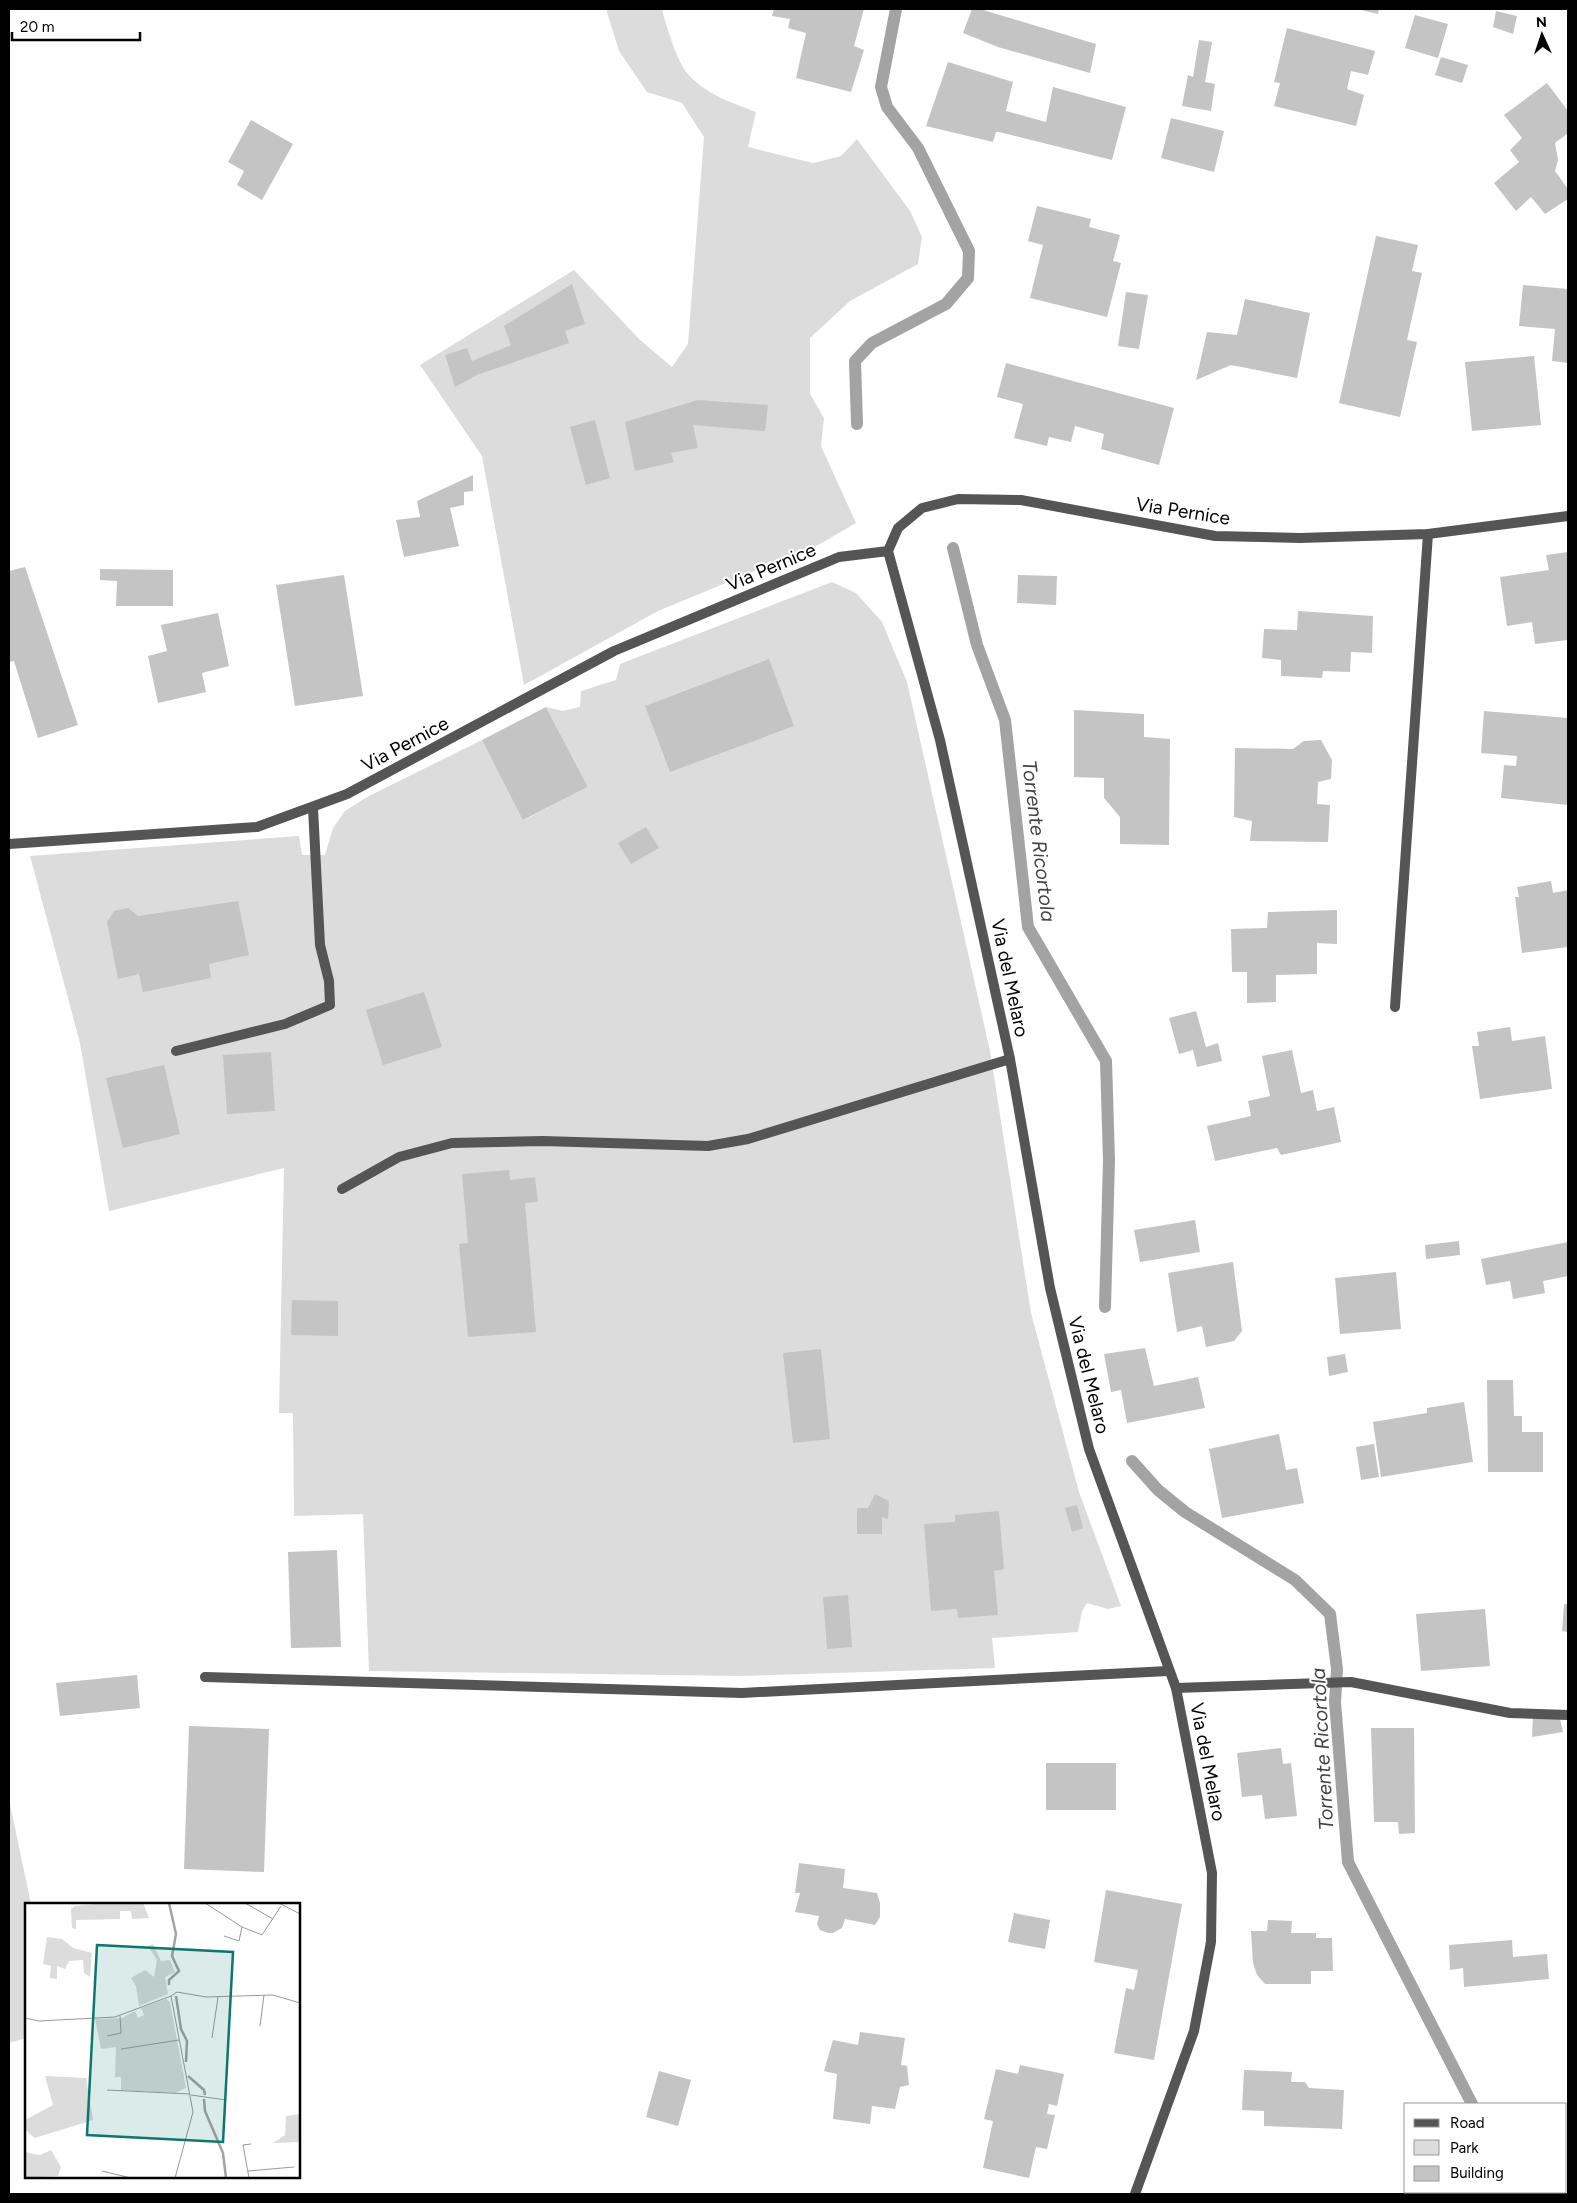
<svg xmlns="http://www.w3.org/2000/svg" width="1577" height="2203" font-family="Figtree,sans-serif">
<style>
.green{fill:#dcdcdc}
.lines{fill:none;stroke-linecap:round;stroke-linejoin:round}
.stream{stroke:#a3a3a3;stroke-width:12}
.building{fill:#c4c4c4}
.lane{stroke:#555;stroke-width:10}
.street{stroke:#555;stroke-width:10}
.labels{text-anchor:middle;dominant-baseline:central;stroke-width:4;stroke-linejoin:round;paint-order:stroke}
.street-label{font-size:19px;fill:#000;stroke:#fff}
.water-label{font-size:20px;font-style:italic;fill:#444;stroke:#fff}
.inset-river{fill:none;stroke:#a3a3a3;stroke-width:2.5}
.inset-road{fill:none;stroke:#999;stroke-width:1}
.view{fill:#0f766e;fill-opacity:0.15;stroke:#0f766e;stroke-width:2.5}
.inset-edge{fill:none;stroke:#000;stroke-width:2.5}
</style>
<rect width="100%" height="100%" fill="#fff"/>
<path class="green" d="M606,9h56c4,16 15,53 26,65 17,20 44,29 68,38l-8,35 65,16 28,-7 16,-17 53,72 12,26 -4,27 -68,37 -40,37v56l14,24 -3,28 35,77 -36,21 -162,67 -134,74 -42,-229 -62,-91 154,-95 65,69 33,28 16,-23 16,-207 -22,-34 -35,-11 -28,-41z
M832,582l24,11 26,29 25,60 83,369 41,262 48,179 42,114 -13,3 -21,-6 -5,8 -4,21 -86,6 3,30 -254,8 -372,-5 -6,-157 -69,2 -1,-103h-14l5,-245 -175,43 -29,-168 -50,-187 269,-20 3,19h23l8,-27 12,-17 22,-14 115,-57 42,80 64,-33 -42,-80 17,4 17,-4 1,-16 35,-11 4,-16z
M9,1799l22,105h-5v134l-17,5z"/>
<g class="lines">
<path class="stream" d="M857,424l-2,-63 17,-18 74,-39 22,-26 1,-27 -51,-103 -31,-41 -6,-20 15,-78
M953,548l24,97 28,75 23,207 78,134 3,99 -4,147
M1132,1461l26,29 27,22 110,68 35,34 7,55 -2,33 13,160 124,242
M1516,2192l2,2"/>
</g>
<path class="building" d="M774,9h90l-10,37 10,4 -13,42 -55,-14 10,-45 -18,-5 2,-9 -18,-3z
M972,9h8l116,35 -6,29 -92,-26 -35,-14z
M1356,9h23l-1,5z
M1496,11l21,5 -4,18 -20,-7z
M1415,15l33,9 -10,34 -33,-10z
M1287,28l88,23 -7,24 -17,-4 -4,18 17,6 -8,31 -82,-20 6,-23 -6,-1z
M1199,40l13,2 -7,40 10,2 -4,27 -29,-5 6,-31 5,2z
M1441,57l27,8 -6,18 -27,-8z
M948,62l65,20 -7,29 40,11 7,-35 73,20 -14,53 -113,-28h-3l-3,10 -67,-16z
M1547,83l21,28v22l-13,10 3,17 -3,11 13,18v10l-23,15 -14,-17 -15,14 -22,-28 25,-21 -9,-12 12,-12 -18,-23z
M1171,118l53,13 -10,41 -53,-14z
M251,120l42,24 -31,56 -25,-15 7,-14 -16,-9z
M1037,206l54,13 -2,8 31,8 -7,26 8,2 -14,54 -77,-19 13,-53 -15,-4z
M1376,236l42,9 -6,26 10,2 -15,67 10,2 -17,75 -61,-14z
M572,284l13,40 -20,7 4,12 -92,32 -22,12 -10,-32 22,-7 5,13 39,-16 -7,-19z
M1523,285l45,4v74l-16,-2 3,-32 -36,-3z
M1126,292l22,3 -9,54 -21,-3z
M1245,299l65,14 -13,65 -66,-13 -35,15 11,-48 30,3z
M1534,356l7,69 -69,6 -7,-69z
M1006,363l168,45 -15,57 -58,-16 3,-15 -29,-8 -4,16 -22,-5 -2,9 -33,-8 9,-34 -26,-7z
M698,400l70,5 -3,26 -72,-6 5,23 -27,5 3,9 -39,9 -10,-49z
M595,420l15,58 -24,7 -16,-58z
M473,475v16l-9,1v13l-14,3 9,38 -55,11 -8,-37 24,-3 -3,-16z
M1568,552v88l-33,4 -3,-22 -25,4 -7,-49 49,-7 -3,-15z
M25,567l53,158 -40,13 -24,-77 -5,1v-91z
M100,569l73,1v36h-57l1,-25 -17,-1z
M344,575l19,121 -68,10 -19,-121z
M1018,575l39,1 -1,29 -39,-2z
M1298,611l75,5 -1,37 -21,-1 -1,20 -27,-1 -1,7 -41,-2v-16l-19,-2 2,-29 33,1z
M218,613l11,53 -27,7 4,19 -48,11 -10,-47 19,-5 -6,-26z
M769,659l25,67 -124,46 -25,-66z
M546,707l42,80 -65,33 -41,-80z
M1074,710l70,4v23l26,2 -1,106 -49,-1v-27l-16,-19v-20l-30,-1z
M1484,711l84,7v87l-67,-7 3,-33 12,1 1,-10 -36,-3z
M1321,740l11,20 -1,19 -13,3 -1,22 13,1 -2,37 -78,-1 2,-20 -18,-4 1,-69 58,1 11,-8z
M646,827l13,21 -28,16 -13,-21z
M1551,881l2,12 15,-3v57l-46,6 -7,-56h4l-2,-10z
M238,901l11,54 -40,9 2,14 -68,14 -4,-18 -21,5 -11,-57 7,-11 14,-3 10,8z
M1337,910v34l-20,-1v31l-41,1v27l-29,1v-31h-15l-1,-43 36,-1 1,-16z
M424,992l18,55 -59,18 -17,-55z
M1196,1011l10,36 12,-4 4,18 -25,6 -4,-17 -14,4 -10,-36z
M1510,1027l2,14 33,-5 7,53 -72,10 -8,-53h7l-2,-14z
M1292,1050l9,43 12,-3 4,21 17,-4 7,35 -60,13 -4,-7 -62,13 -8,-35 44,-10 -3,-15 22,-5 -8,-40z
M271,1052l4,59 -48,3 -4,-59z
M164,1065l16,69 -57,14 -17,-70z
M509,1170l1,10 25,-3 3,25 -13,1 11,129 -68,5 -9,-93 9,-1 -6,-69z
M1195,1220l5,32 -60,10 -6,-32z
M1459,1241l1,14 -34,4 -1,-14z
M1568,1242v34l-25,5 2,12 -32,6 -3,-18 -24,4 -5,-26z
M1233,1262l9,69 -8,10 -28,6 -4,-21 -25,6 -9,-59z
M1396,1272l5,57 -61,5 -5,-56z
M292,1300l46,1v35l-47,-1z
M1145,1348l9,38 44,-9 7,31 -78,15 -6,-33 -10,2 -7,-38z
M821,1349l9,90 -37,4 -10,-90z
M1345,1354l3,18 -19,4 -2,-19z
M1487,1380h26l1,36h8v16h21v40h-55z
M1464,1402l9,60 -92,15 -8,-55 54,-9v-5z
M1279,1434l7,36 11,-2 7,35 -82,15 -13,-69z
M1374,1444l5,33 -18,3 -5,-33z
M875,1494l14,7 -1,18 -6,-2v17h-25v-26h11z
M1077,1505l6,23 -11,4 -7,-24z
M999,1511l5,58 -10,2 4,44 -40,3 -1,-9 -26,2 -7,-87 31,-2v-7z
M337,1550l4,97 -50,1 -3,-96z
M848,1595l4,52 -25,2 -4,-52z
M1564,1604h4v28l-6,-1z
M1485,1609l5,57 -69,5 -5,-57z
M137,1675l3,33 -80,8 -4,-33z
M1558,1710l5,22 -31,5 1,-22z
M189,1726l80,3 -5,143 -80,-3z
M1371,1728h43l1,105 -16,1 -1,-12h-24z
M1281,1748l2,16 8,-1 6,53 -32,3 -3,-24 -20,2 -5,-44z
M1046,1763h70v47h-70z
M799,1863l46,6 -2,19 34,5 3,10v14l-5,8 -30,-6 -3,9 -9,5h-5l-8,-3 -3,-6 2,-8 -24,-4 5,-19h-5z
M1106,1890l76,14 -28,156 -40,-7 12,-65 8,2 4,-20 -44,-8z
M1014,1913l36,7 -5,29 -37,-7z
M1268,1920l24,1 -1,12h25v5h16l1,33h-22v13h-46l-8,-9 -4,-12 -2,-32h16z
M1512,1940l1,17 34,-3 2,25 -85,8 -1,-19 -13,2 -1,-25z
M860,2032l45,6 -4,27 6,1 2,19 -9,2 -5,22 -23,-3 -2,18 -37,-5 4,-45 -13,-3 9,-31 25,5z
M1020,2065l44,9 -7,32 -8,-2 -2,10 8,1 -8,34 -11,-2 -7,31 -46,-10 10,-47 -9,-2 12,-50 22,5z
M1244,2070l48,2 -1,10h14l4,6 35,2 -2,39 -78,-3v-15l-22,-1z
M659,2071l32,9 -13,46 -32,-9z"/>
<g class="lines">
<path class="lane" d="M1395,1007l33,-473
M176,1051l109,-27 45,-19 -1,-24 -9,-36 -7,-137
M342,1189l57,-32 53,-14 91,-2 165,5 40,-7 262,-80
M205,1677l537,16 426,-22
M1176,1688l175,-6 159,31 58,2"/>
<path class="street" d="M888,551l52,189 70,319 40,229 39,161 87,239 36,185 -1,69 -17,89 -59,163
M888,551l10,-23 24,-20 36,-9 63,1 194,36 85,2 128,-4 140,-18
M9,844l248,-17 90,-33 267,-143 225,-94 49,-6"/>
</g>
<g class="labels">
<g class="street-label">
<text transform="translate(1183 511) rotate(9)">Via Pernice</text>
<text transform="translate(771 567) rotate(-23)">Via Pernice</text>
<text transform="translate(405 744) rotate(-28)">Via Pernice</text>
<text transform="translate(1010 978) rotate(78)">Via del Melaro</text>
<text transform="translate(1089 1375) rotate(76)">Via del Melaro</text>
<text transform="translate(1208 1762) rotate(79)">Via del Melaro</text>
</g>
<g class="water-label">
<text transform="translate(1039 841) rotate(83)">Torrente Ricortola</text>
<text transform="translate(1322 1749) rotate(-93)">Torrente Ricortola</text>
</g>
</g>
<g transform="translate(25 1903)">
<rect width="275" height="275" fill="#fff"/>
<path d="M82,0h36l6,15 -17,1 -1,-8h-11v8l-44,1v9l-4,-1 -1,-19 4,-3zM22,34l15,2 11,9 19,5 -2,24 -6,-4 -1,-13 -14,1 -4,8 -8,-3v13l-7,-1 1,-12 -8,-2zM128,41l8,17 9,-1 5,12 -10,5 3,17 -29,12 -3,-20 -5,-8 14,-8 9,7 3,-17 -9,-14zM141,96l4,3 16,86 -11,5 -54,-3v-13h-6l1,-30 -15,2 -6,-30 27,-1 13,-7 3,7 6,-3 -3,-7zM20,173l41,2 7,42 -58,18 -4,-3 -6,-6v-9l28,-15zM275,211v28l-27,1 12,-8 1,-19zM26,247l10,17 -3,9 -33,2v-26l15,3z" fill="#dcdcdc"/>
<path class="inset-river" d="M144,0l7,31 -4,22 7,15 -10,9v5M151,93l5,33 6,12 -1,21M163,173l16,14 1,5M179,196l1,12 18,42 3,25"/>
<path class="inset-road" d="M180,0l37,24 -3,14 -15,-5M220,0l28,16M254,0l21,11M217,24l20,8 19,-29M146,93l22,116 -18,66M146,93l6,-4 29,5 67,-2 27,8M0,115l14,3 76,-4 56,-21M235,123l4,-31M82,133l14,-3 -1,-17M187,135l6,-41M96,146l58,-9M82,187l83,4M166,192l35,5M77,268l29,7M223,268l46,-4M224,275l-6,-33 8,-1"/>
<path class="view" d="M72,42l136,7 -10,190 -136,-7z"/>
<rect width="275" height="275" class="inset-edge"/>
</g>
<rect width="1577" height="2203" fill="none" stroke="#000000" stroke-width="20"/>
<rect x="1404" y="2103" width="162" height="90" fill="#ffffff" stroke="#999999"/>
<rect x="1414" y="2119" width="25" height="8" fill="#555555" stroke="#999999"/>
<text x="1450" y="2128" font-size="15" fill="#000000">Road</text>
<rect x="1414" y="2140" width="25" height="15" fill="#dcdcdc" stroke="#999999"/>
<text x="1450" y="2153" font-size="15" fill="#000000">Park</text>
<rect x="1414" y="2166" width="25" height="15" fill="#c4c4c4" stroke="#999999"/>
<text x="1450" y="2178" font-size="15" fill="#000000">Building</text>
<g transform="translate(1542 35) rotate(357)" stroke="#ffffff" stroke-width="4" paint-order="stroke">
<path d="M0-4L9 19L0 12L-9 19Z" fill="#000000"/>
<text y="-8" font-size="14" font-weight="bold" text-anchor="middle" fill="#000000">N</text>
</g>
<path d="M12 32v8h128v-8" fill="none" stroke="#000000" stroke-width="2.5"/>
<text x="20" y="32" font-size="15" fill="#000000" stroke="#ffffff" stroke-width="4" paint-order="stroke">20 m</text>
</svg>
